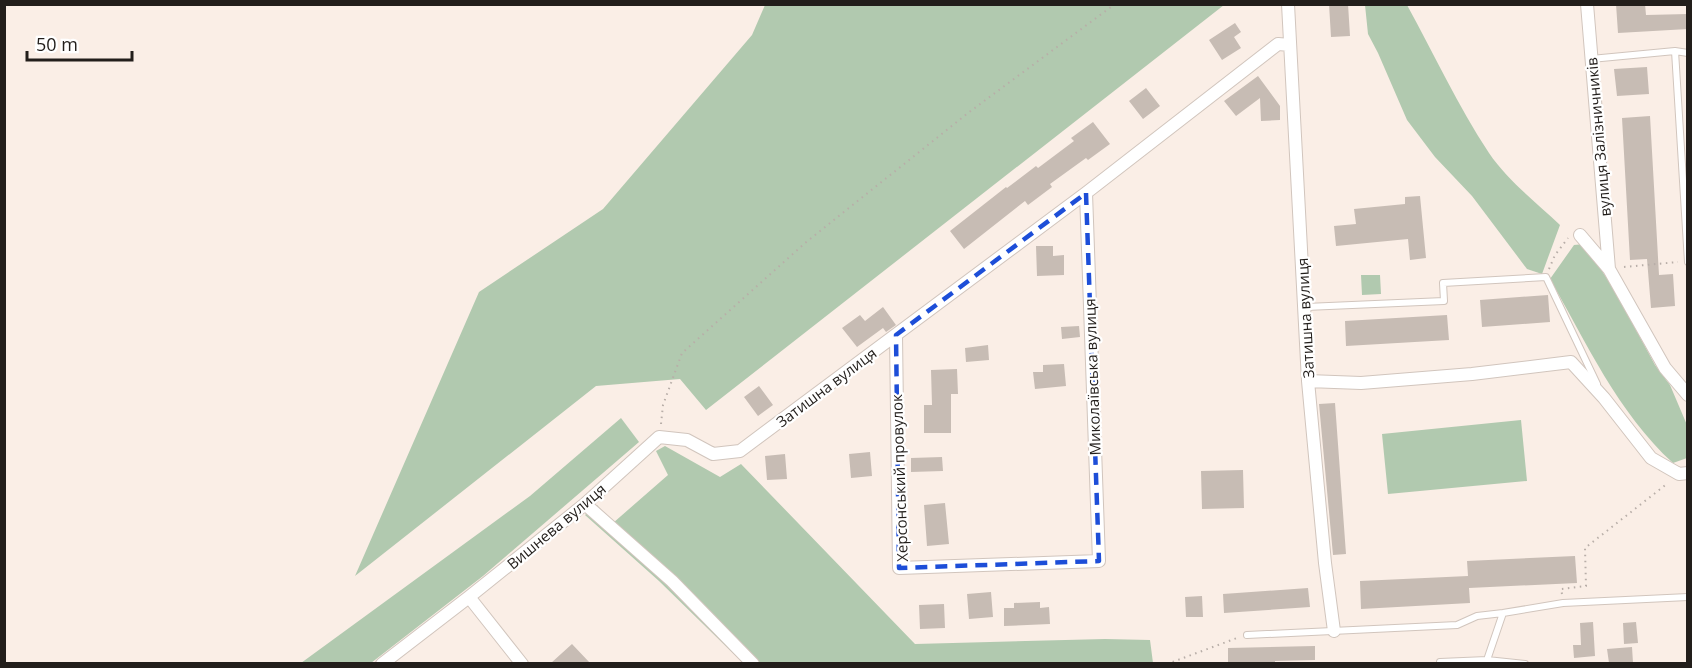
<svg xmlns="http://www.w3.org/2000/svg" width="1692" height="668" font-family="'Open Sans',sans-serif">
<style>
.green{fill:#b1c9af}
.building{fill:#c7bcb4}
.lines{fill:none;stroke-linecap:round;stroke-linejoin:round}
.service-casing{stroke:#d1c5bd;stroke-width:8}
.minor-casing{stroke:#d1c5bd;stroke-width:14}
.path{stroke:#b8aea8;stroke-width:2;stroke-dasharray:1.5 4.5;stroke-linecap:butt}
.service{stroke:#fff;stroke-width:6}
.minor{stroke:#fff;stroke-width:12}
.marked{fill:none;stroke:#1d4ed8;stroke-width:4.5;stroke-dasharray:12 8;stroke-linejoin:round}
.labels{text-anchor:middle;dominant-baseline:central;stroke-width:4.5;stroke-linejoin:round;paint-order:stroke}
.street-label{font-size:15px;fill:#221e1b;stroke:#fff}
</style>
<rect width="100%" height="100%" fill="#faeee6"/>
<path class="green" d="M765,5h459l-518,405 -26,-31 -84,7 -241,190 124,-284 124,-83 149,-174z
M1365,5h42c27,49 51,101 82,148 19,28 47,49 71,72l-18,49 -15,-5 -55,-73 -37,-39 -28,-37 -29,-67 -10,-19z
M1584,244l30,45 41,76 15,20 17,40v33l-14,5c-55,-50 -87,-121 -123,-184l24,-34z
M1361,275h19l1,19 -19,1z
M621,418l18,24 -156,134 -112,87h-70l229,-167z
M1521,420l6,61 -139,13 -6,-60z
M665,446l55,31 21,-13 174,180 190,-5 45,1 3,23h-410l-84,-82 -74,-66 12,-10 16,18 55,-48 -12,-24z"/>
<path class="building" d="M1329,4h19l2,32 -19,1z
M1616,4h29l1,11 42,-1v15l-70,4z
M1235,23l6,9 -7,5 7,11 -19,12 -13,-20z
M1647,67l2,27 -32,2 -3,-27z
M1258,76l22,30v14l-19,1 -1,-23 -24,18 -12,-15z
M1146,88l14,18 -17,13 -14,-18z
M1650,116l9,159 14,-1 2,32 -24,2 -4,-49 -17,1 -8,-142z
M1093,122l17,22 -22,16 -2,-2 -36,26 2,3 -24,18 -3,-4 -61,48 -14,-18 56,-44 1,1 29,-22 2,2 36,-27 -3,-3z
M1420,196l6,62 -16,2 -2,-21 -72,7 -2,-20 22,-2 -2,-15 51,-5v-7z
M1036,246h17v10l11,-1v20l-27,1z
M1548,295l2,27 -68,5 -2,-27z
M883,307l13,18 -10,7 -3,-4 -26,19 -15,-19 18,-13 5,6z
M1447,315l2,25 -103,6 -1,-25z
M1079,326l1,11 -18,2 -1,-12z
M988,345l1,15 -23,2 -1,-14z
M1064,364l2,22 -31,3 -2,-17h10v-7z
M957,369l1,25h-7v39h-27v-28h8l-1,-35z
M759,386l14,19 -15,11 -14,-19z
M1335,403l11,151 -13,1 -14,-151z
M870,452l2,24 -21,2 -2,-24z
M785,454l2,25 -20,1 -2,-24z
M942,457l1,14 -32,1v-14z
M1243,470l1,38 -42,1 -1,-38z
M945,503l4,41 -22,2 -3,-41z
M1575,556l2,27 -108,5 1,15 -109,6 -1,-28 108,-5 -1,-15z
M1308,588l2,19 -86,6 -1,-19z
M991,592l2,25 -24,2 -2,-25z
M1202,596l1,21h-17l-1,-20z
M1040,602v6l9,-1 1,17 -46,2v-18h10v-5z
M944,604l1,24 -25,1 -1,-24z
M1593,622l2,34 -21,2 -1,-13h8l-1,-22z
M1636,622l2,21 -14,1 -1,-21z
M572,644l18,19h-39z
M1315,646v14l-40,1v2h-47v-15z
M1632,647l1,16h-24l-2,-14z"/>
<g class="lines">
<defs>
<path id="service" d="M1675,51l13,211
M1591,59l84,-8 13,2
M1306,307l138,-6 -1,-18 103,-6 51,107
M1247,635l210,-10 20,-9 26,-3 60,-10 125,-6
M1487,660l16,-47
M1440,662l47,-2 38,4"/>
<path id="minor" d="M1288,4l20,377 17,182 9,68
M1587,4l22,265
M1580,235l29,34 56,99 23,27
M896,335l3,233 200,-7 -13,-368
M1308,381l53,2 111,-9 99,-12 33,36 47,60 28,16 9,-1
M585,504l87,77 81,83
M469,597l53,67
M382,664l87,-67 116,-93 74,-67 28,3 26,14 27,-3 346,-258 192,-149 12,1"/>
</defs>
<use href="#service" class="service-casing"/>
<use href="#minor" class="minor-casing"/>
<path class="path" d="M1624,267l54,-5
M1549,269l6,-14 13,-17
M661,424l2,-19 19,-52 123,-110 163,-130 147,-109
M1562,594l-1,-5 25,-3 -1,-38 83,-65
M1167,664l70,-26"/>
<use href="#service" class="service"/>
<use href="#minor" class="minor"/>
</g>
<path class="marked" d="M1086,193l13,368 -200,7 -3,-233z"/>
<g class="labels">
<g class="street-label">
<text transform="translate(1598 137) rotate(-95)">вулиця Залізничників</text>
<text transform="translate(1305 318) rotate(-93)">Затишна вулиця</text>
<text transform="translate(1092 377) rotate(-92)">Миколаївська вулиця</text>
<text transform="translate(826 387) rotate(-37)">Затишна вулиця</text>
<text transform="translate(899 478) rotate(-92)">Херсонський провулок</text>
<text transform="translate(556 526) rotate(-40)">Вишнева вулиця</text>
</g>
</g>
<rect width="1692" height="668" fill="none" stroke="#221e1b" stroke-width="12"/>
<path d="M27 51v9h105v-9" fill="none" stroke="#221e1b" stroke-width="3"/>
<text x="36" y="51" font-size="18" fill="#221e1b" stroke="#ffffff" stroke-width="4.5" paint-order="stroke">50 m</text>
</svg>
